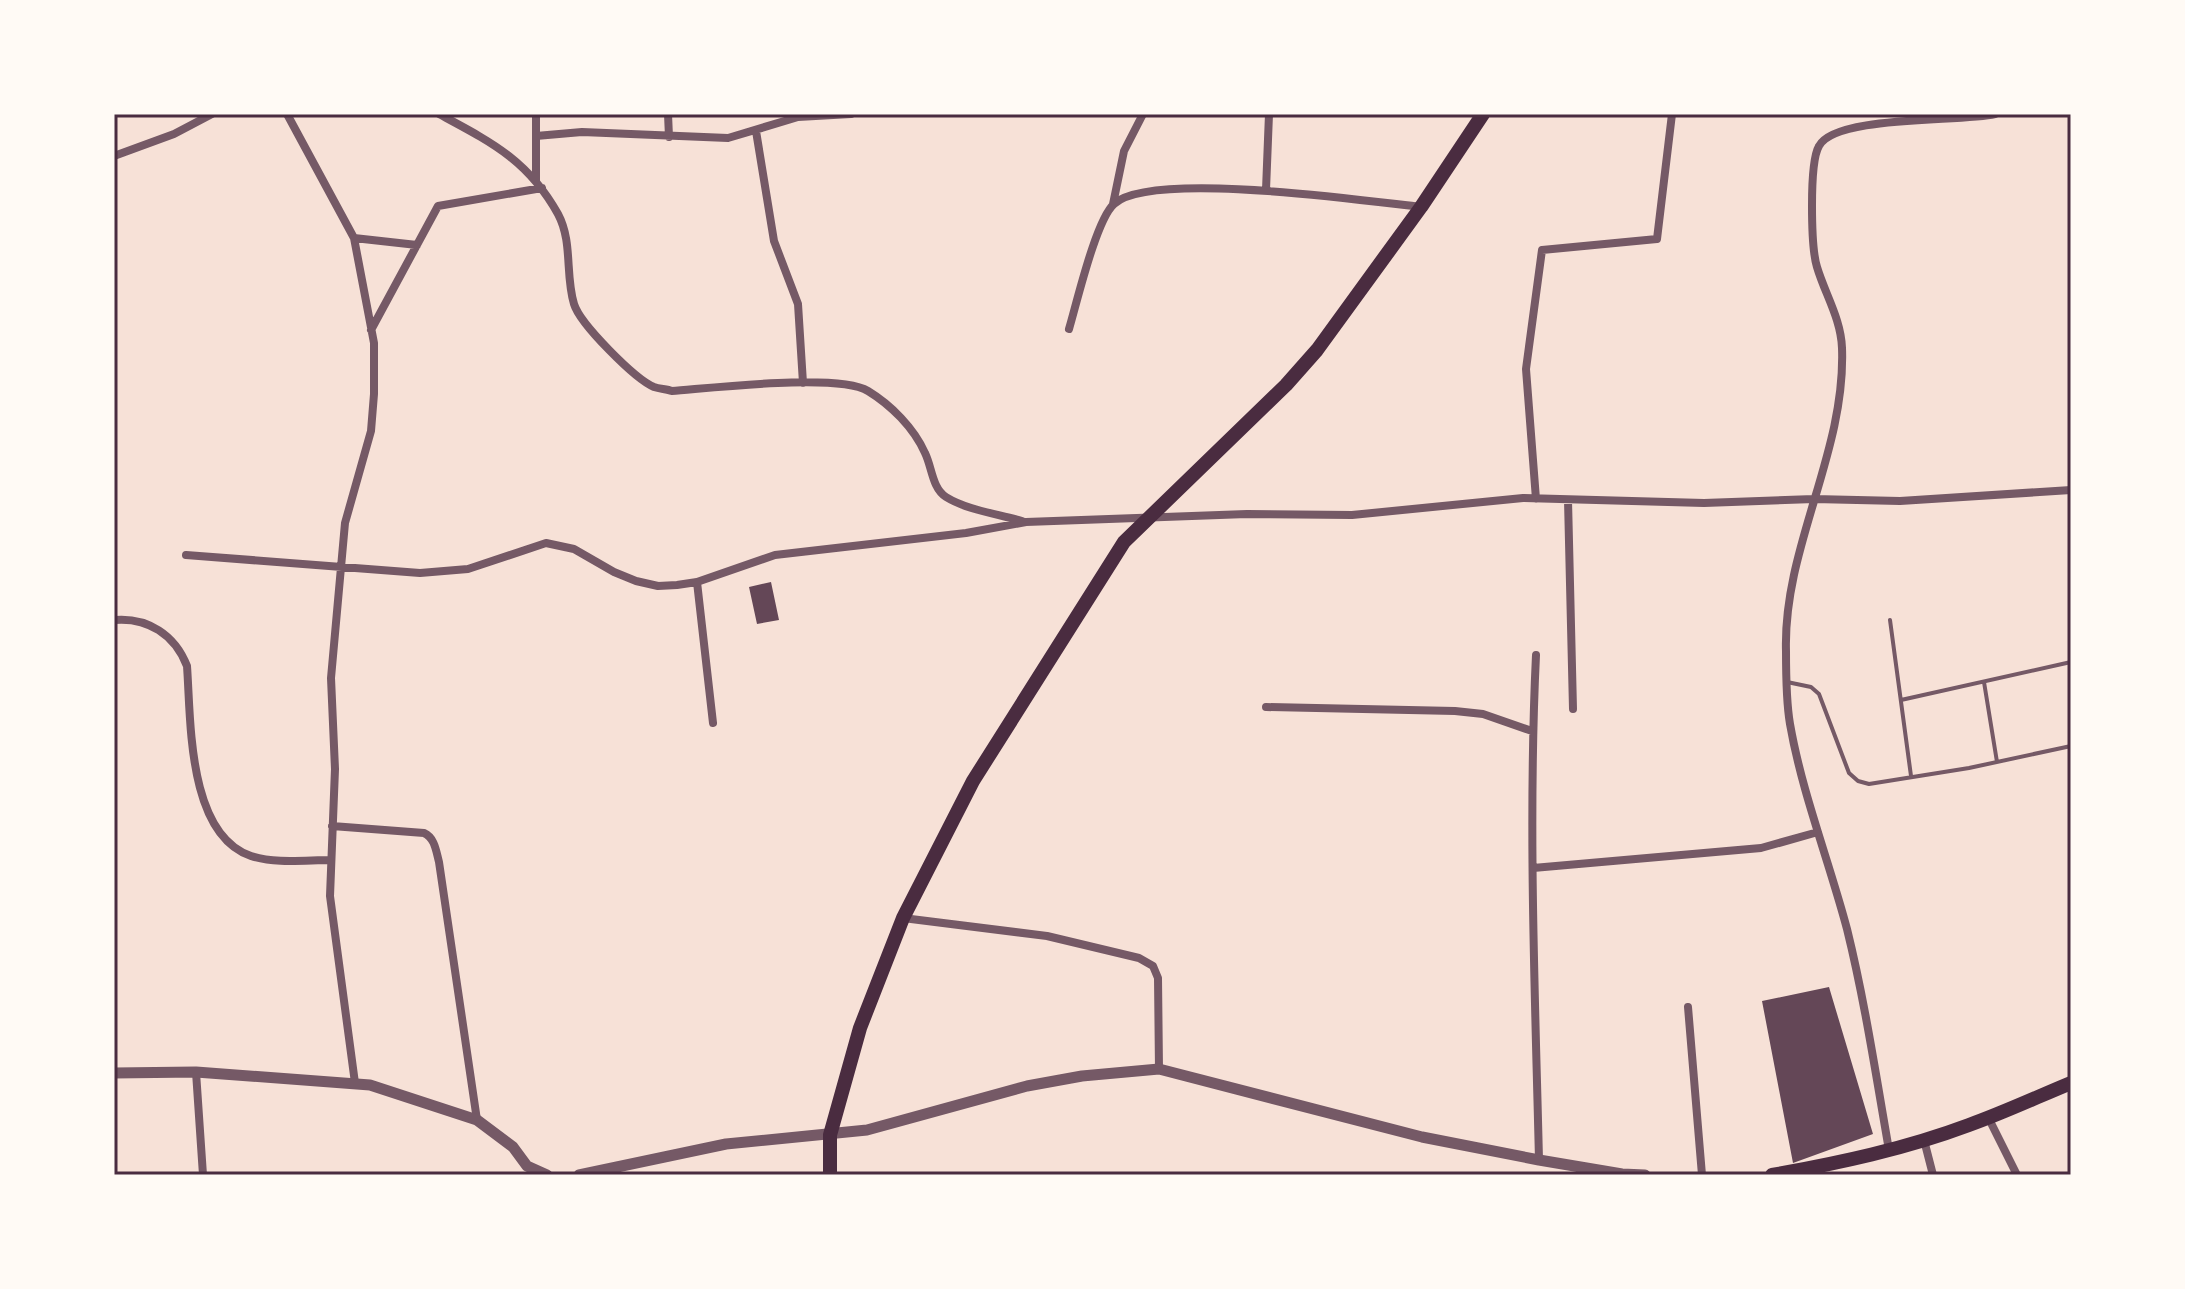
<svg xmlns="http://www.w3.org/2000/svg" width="2185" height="1289" font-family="'Crimson Pro',serif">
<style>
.building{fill:#644757}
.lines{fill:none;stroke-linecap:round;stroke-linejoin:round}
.service{stroke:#755966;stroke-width:4}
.minor{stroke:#755966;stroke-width:8}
.tertiary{stroke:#755966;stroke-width:11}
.primary{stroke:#4a2c40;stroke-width:14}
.neatline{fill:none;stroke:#4a2c40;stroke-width:3}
</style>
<rect width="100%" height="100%" fill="#f7e1d7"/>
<path class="building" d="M771,582l8,38 -22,4 -8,-37z
M1829,987l44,147 -80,29 -31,-162z"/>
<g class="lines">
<path class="service" d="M1890,620l21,156
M1787,682l24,5 8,7 30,79 9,8 11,3 100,-16 102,-22
M1984,682l13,80
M1901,700l170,-38"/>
<path class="minor" d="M287,114l67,124 63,7
M439,114c52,28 89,46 119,100 15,28 7,61 16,90 6,20 61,75 80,83 6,2 13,2 18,4 40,-3 166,-18 196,0 23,14 46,37 57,62 7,14 7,35 21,44 21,13 52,17 76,24
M536,114v66
M668,114l1,23
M756,131l18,110 24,63 5,79
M536,136l46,-4 146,6 70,-21 53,-3
M114,156l60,-22 38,-20
M1266,190l3,-76
M1113,204l11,-53 19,-37
M354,238l20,105v51l-3,37 -26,92 -14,155 4,91 -5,127 25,187
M1069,329c8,-27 27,-109 45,-125 37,-34 252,-3 307,3
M371,330l67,-124 104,-18
M1536,499l-10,-130 16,-119 115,-11 15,-125
M1568,500l5,209
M186,555l234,18 48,-4 78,-26 28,6 40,23 22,9 22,5 19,-1 20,-3 78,-27 191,-22 60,-11 221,-8 105,1 171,-17 181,5 110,-4 86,2 171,-11
M697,582l16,141
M114,620c34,-3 61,15 73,46 4,53 0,168 64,190 24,8 55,4 80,4
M1536,655c-8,168 -1,337 3,505
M1266,707l189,4 28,3 49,17
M332,826l92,7c11,5 12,18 15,29l38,258
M1533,868l228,-20 57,-16
M903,918l144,18 92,22 14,8 5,12 1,91
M1688,1007l14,168
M196,1072l7,103
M1988,1117l29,58
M1924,1140l9,35
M1889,1150c-13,-74 -24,-148 -42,-221 -18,-68 -45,-136 -57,-205 -4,-23 -4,-49 -4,-73 -3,-104 60,-198 56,-303 -1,-29 -17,-54 -25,-81 -6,-19 -8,-104 2,-121 16,-31 141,-24 176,-32"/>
<path class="tertiary" d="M114,1073l82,-1 174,13 107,35 36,27 14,19 20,9
M579,1175l147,-31 141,-14 160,-44 55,-10 77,-7 263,68 117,23 83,14 23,1"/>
<path class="primary" d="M830,1175v-40l30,-107 43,-110 70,-137 151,-239 162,-157 31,-35 104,-143 62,-93
M1772,1175c67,-12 133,-26 197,-50 34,-12 68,-28 102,-42"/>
</g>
<rect width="2185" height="1289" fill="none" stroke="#fffaf5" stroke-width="232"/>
<rect x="116" y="116" width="1953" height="1057" class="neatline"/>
</svg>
